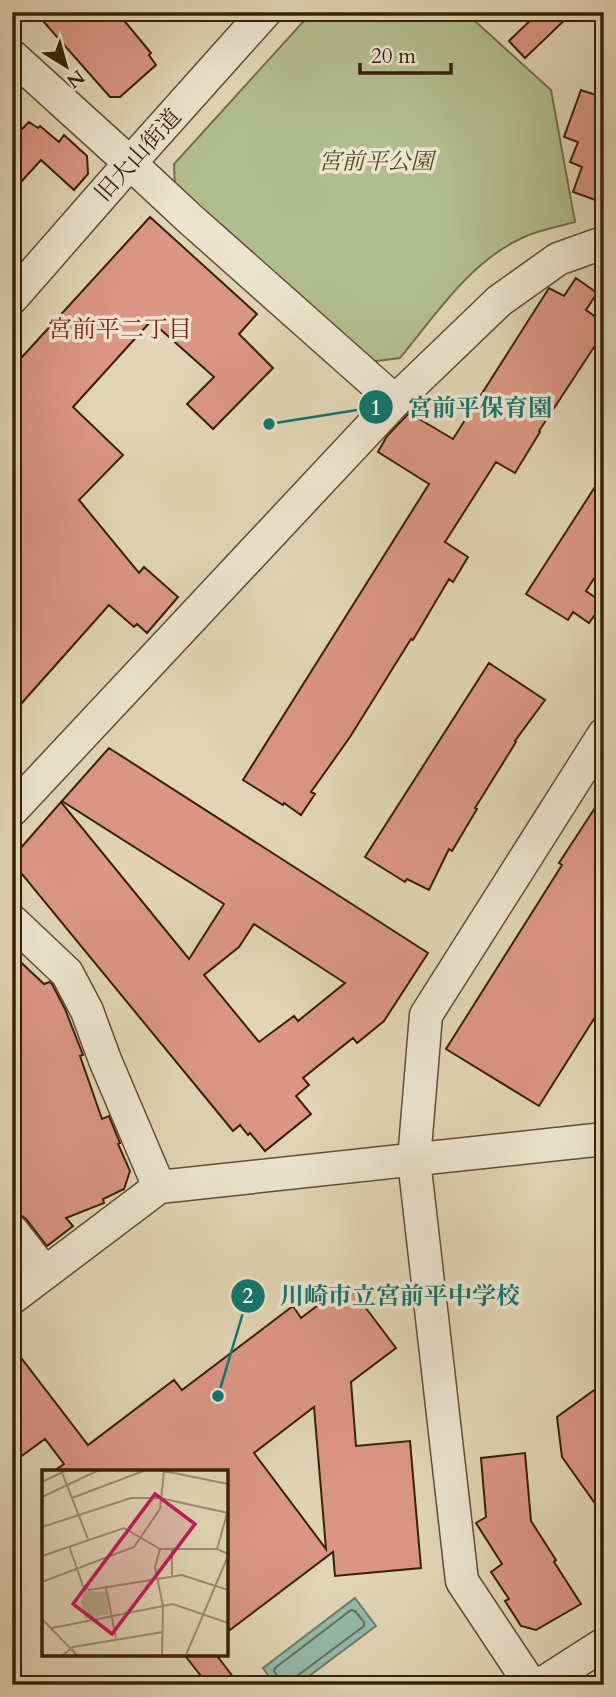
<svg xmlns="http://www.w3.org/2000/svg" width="616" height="1697" font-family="Cardo,'Noto Serif JP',serif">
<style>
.green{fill:#b2bd8e;stroke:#756e4c;stroke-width:2}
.water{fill:#94b9ab;stroke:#6f7c6a;stroke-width:2}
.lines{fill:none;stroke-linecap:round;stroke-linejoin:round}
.shore{stroke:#666c5a;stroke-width:2}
.building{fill:#db9685;stroke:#382009;stroke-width:2;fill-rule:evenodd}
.minor-casing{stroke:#624d34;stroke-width:35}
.minor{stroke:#ece4cf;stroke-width:32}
.labels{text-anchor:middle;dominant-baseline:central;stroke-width:7;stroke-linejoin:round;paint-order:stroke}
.street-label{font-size:23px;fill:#382009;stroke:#ece4cf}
.park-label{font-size:23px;font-style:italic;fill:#56472a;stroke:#ece4cf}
.neighbourhood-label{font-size:24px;fill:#7a1f14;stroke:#ece4cf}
.inset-road{fill:none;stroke:#9d8d70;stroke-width:2}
.view{fill:#c2185b;fill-opacity:0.15;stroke:#c2185b;stroke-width:3.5}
.inset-edge{fill:none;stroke:#382009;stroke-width:3.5}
.leader{fill:none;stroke:#0f766e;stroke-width:2.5}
.callout-dot{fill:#0f766e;stroke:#ece4cf;stroke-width:2.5}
.mark-label{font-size:21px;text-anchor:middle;font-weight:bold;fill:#fff}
.callout-label{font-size:24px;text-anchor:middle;font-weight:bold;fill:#0f766e;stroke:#ece4cf;stroke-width:7;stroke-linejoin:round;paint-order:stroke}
</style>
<rect width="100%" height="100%" fill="#e1d5b5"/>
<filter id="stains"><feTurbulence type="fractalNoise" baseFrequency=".00286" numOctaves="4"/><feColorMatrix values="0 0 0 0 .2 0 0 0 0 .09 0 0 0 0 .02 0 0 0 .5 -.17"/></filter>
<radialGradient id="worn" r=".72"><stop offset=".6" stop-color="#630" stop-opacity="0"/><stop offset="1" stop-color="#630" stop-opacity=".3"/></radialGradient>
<path class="green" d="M312,12h153l86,78 24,132c-17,5 -37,8 -53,16 -52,24 -86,76 -122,120l-31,4 -194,-173 -1,-25z"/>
<path class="water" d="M355,1598l21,28 -79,59h-22l-12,-17z"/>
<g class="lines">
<path class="shore" d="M280,1685v-5l-6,-9 1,-3 76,-58 4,1 9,11v4l-67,50 -3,4v5"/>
</g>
<path class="building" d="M35,12h82l34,41 -2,2 7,10 -36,32h-10z
M539,12h34l-48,46 -16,-17z
M601,80h3v123l-31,-11 9,-25 -12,-5 8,-20 -14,-5 17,-47 15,5z
M29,122l9,6 2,-2 19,16 5,-7 23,21 1,18 -14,16 -33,-30 -29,32v-53z
M150,217l107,97 -18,20 34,34 -60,61 -26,-25 27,-27 -63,-56 -78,86 50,48 -44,45 60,73 5,-6 34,30 -31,36 -10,-9 -3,3 -25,-22 -97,109v-346z
M576,278l21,15 -11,17 18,13v9l-65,99 1,1 -25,41 -19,-11 -51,80 23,15 -15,25 -4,-3 -36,61 -2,-1 -61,98 -39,55 4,2 -14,21 -17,-12 -1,2 -40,-25 186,-296 -51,-32 9,-16 22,-23 44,26 96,-151 15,8z
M604,473v90l-18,28 17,12 -14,20 -16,-11 -5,8 -42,-26z
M489,663l56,37 -30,41 1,1 -41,66 2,1 -25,42 -3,-2 -20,41 -22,-11 -2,3 -40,-25z
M109,748l319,205 -44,68 -27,22 -4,-5 -50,40 6,7 -13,11 15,18 -46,37 -15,-18 -2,2 -8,-10 -7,6 -221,-269v-4l49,-56 128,157 35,-55 -162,-103zM254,924l91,59 -47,38 -4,-5 -35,26 -55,-67 35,-28z
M604,794v209l-65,103 -93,-57 116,-184 -3,-2z
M12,954l32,30 6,-2 2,2 13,25 18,46 -3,1 22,63 7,-3 11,27 -2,1 12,27 -6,18 -21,10 1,4 -38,15 7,8 -26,20 -21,-27 -7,-5 -7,-1z
M347,1283l49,65 -45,34 5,64 54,-5 11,127 -86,8 -2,-24 -107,81v-162h-172l10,-7 -19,-25 -33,24v-117l76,99 86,-65 8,10 111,-84 8,12zM314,1407l12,142 -72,-96z
M604,1383v133l-42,-59 -5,-40z
M525,1453l6,68 25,39 -2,2 27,42 -45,26 -15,-4 -16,-25 4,-2 -18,-27 11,-8 -26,-41 10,-6 -5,-59z
M183,1653h32l24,32h-31z"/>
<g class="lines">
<defs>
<path id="minor" d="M12,56l118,107 59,55 206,183
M12,298l118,-135 135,-151
M12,810l383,-409 104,-100 59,-42 39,-14 7,1
M12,921l55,52 20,38 18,49 54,127
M12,1231l33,42
M12,1298l147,-111 445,-48
M531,1685l-69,-104 -48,-421 12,-145 178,-281
M540,1685l64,-41"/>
</defs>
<use href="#minor" class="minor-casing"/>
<use href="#minor" class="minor"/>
</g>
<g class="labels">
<g class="street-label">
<text transform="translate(138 155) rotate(-48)">旧大山街道</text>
</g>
<g class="park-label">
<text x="376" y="161">宮前平公園</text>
</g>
<g class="neighbourhood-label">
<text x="120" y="329">宮前平二丁目</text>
</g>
</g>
<g transform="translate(42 1470)">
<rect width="186" height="186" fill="#e1d5b5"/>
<path d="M44,121l20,1 3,22 -24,5 -4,-18z" fill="#b2bd8e"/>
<path class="inset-road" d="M19,0l27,69M117,0l69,14M0,12l25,-12M0,27l57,-27M30,28l74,-28M0,57l89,-29h29l68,15M27,76l14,40 6,4 93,-15 46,15M118,79l-5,18 8,39 -1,49M130,79v27M175,79l10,-35M0,86l82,-28 36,21h57l11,5M0,112l92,-35 26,-38 4,-38M64,118l10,50M0,149l35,36M10,158l121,-24 55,19M21,185l10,-8 90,-15M144,185l42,-99"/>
<path class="view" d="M113,24l40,30 -83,110 -39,-30z"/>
<rect width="186" height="186" class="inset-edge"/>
</g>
<path class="leader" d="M269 424L376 407M218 1396L248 1296"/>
<g class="callout-dot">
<circle cx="269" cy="424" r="7"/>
<circle cx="218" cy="1396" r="7"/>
<circle cx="376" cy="407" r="18"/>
<circle cx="248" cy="1296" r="18"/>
</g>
<g class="mark-label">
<text x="376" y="415">1</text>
<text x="248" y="1303">2</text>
</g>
<g class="callout-label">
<text x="480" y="416">宮前平保育園</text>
<text x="400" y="1304">川崎市立宮前平中学校</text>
</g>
<rect width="616" height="1697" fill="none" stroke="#e1d5b5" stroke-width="42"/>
<rect x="14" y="14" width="588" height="1669" fill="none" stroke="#382009" stroke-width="3.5"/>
<rect x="21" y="21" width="574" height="1655" fill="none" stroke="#382009" stroke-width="2"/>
<g transform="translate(66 66) rotate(143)" stroke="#ece4cf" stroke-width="5" paint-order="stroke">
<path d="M0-5L12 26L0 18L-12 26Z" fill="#382009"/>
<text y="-10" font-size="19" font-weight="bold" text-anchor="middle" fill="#382009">N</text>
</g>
<path d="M360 63v10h91v-10" fill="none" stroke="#382009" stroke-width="3.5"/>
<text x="371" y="63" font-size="21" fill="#382009" stroke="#ece4cf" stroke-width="5" paint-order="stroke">20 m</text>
<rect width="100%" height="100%" filter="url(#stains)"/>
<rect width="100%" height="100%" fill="url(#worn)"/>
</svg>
